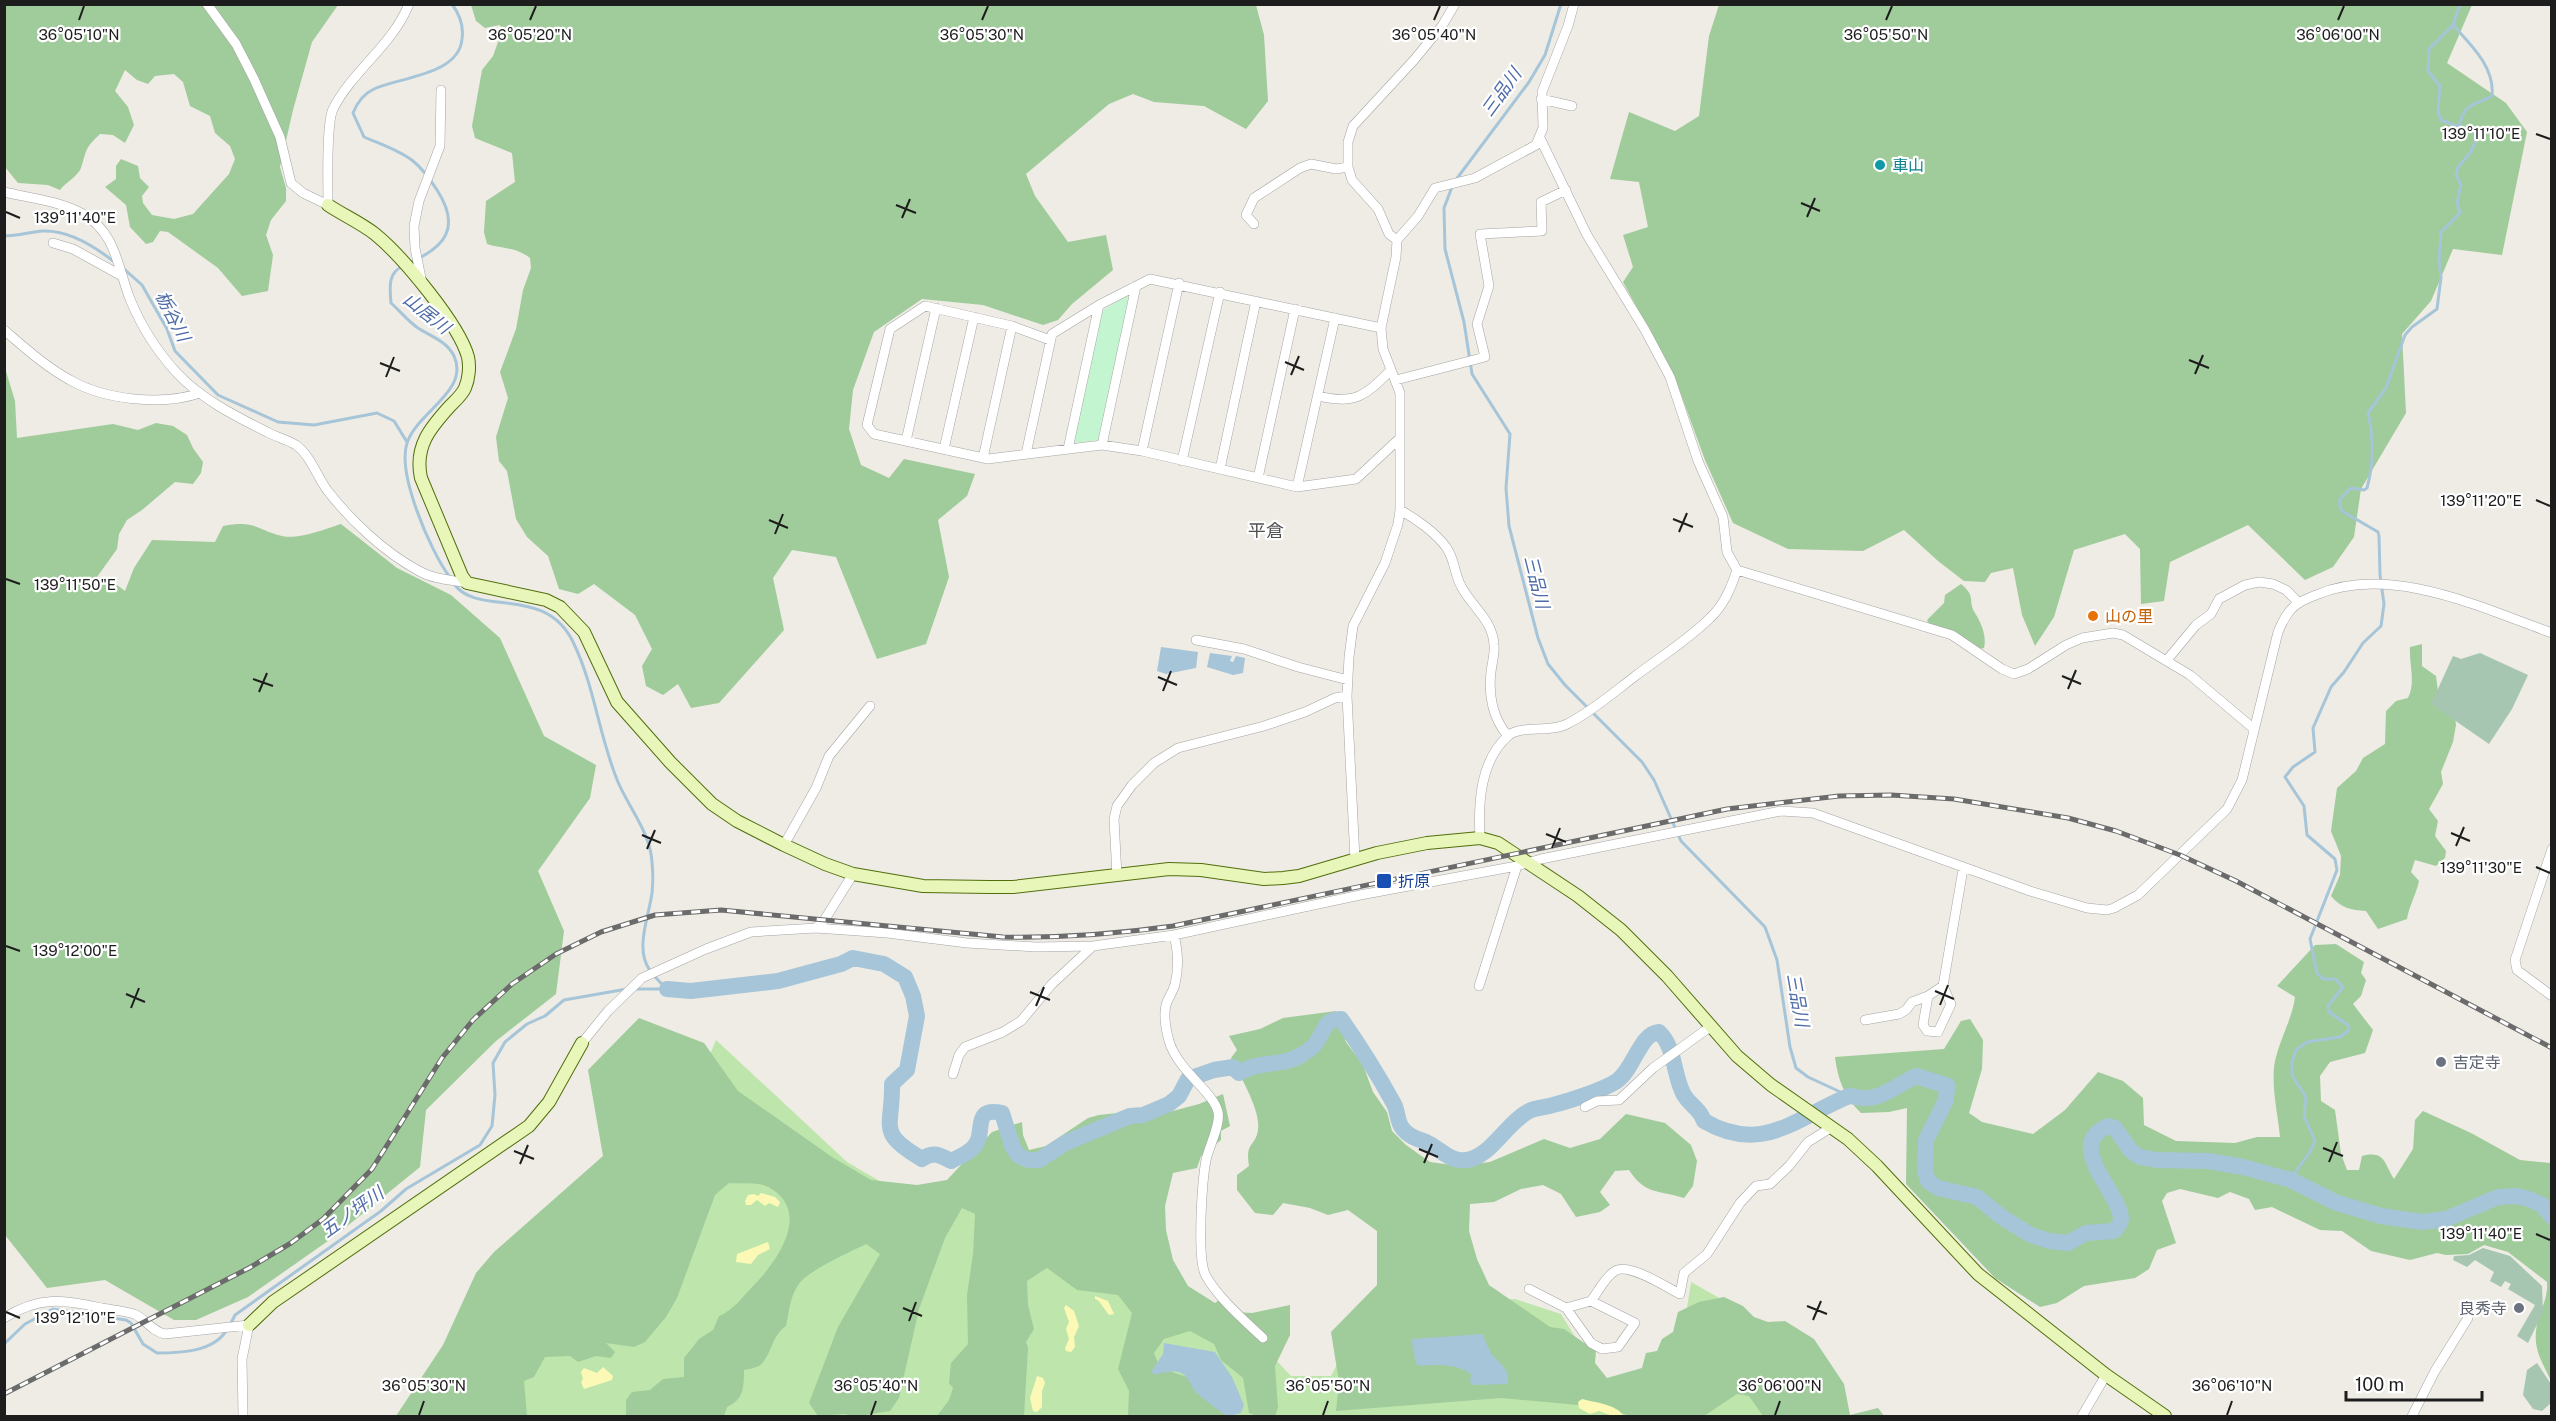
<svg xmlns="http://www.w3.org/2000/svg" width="2556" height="1421" font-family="'Public Sans','Noto Sans JP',sans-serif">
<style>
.grass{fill:#bee6ac}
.forest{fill:#a0cb9b}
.sand{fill:#fbf9b5}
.cemetery{fill:#a6c6b1}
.park{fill:#c3f6d0}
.water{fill:#a6c5d9}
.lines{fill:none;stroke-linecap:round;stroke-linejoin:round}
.stream{stroke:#a6c5d9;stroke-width:3}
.river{stroke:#a6c5d9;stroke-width:16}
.street-casing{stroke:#a4a4a4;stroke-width:10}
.secondary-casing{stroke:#516e0b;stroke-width:14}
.street{stroke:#fff;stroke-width:9}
.secondary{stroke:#e8f6ba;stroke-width:12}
.rail-casing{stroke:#6b6b6b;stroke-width:5}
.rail{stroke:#fff;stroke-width:3;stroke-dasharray:9;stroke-linecap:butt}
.ticks{fill:none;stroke:#1d1d1d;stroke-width:2}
.culture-dot{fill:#0f9aa8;stroke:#fff;stroke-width:2}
.food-dot{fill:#e8710a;stroke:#fff;stroke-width:2}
.transit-dot{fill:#1a4fb4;stroke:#fff;stroke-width:2}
.worship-dot{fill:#6b7280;stroke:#fff;stroke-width:2}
.labels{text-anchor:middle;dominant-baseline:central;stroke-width:4.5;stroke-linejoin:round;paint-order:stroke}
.culture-label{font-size:16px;fill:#0d838f;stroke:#fff;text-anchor:start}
.food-label{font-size:16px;fill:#c56008;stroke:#fff;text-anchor:start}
.transit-label{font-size:16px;fill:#164399;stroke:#fff;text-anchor:start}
.worship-label{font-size:16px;fill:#5b616d;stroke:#fff;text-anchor:start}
.water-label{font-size:18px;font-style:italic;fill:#4f6ca7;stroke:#fff}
.neighbourhood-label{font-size:18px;fill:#505050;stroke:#fff}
.ticks-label{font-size:15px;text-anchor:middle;fill:#1d1d1d;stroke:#fff;stroke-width:4.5;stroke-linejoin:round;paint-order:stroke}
</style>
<rect width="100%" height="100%" fill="#eeece4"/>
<path class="grass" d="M716,1040l131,122 89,52 74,-19 162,106 67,20 52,55h40l24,-47 35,-22 125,-8 46,15 39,64 76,2 15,-98 106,60 18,74h-1327l177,-255z"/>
<path class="forest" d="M5,5h333l-26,37 -19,68 -13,57 6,21v13l-15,19 -5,15 7,20 -5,36 -26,5 -24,-28 -50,-36 -8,-1 -7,11 -7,2 -16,-17 -4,-22 -21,-18 11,-8v-13l5,-7 17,7 2,12 9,9 -7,9 1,7 9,12 22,4 19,-5 36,-40 6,-15 -5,-13 -15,-13 -5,-17 -20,-10 -7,-24 -9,-8 -19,2 -7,8 -11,-4 -12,-10 -10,21 13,16 6,18 -9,18 -12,-8 -13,-1c-16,15 -13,16 -19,34 -3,8 -16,15 -21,22l-12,-5 -30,-2 -13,-16z
M471,5h785l8,30 4,66 -22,28 -42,-23 -50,-4 -21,-8 -24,10 -83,70 9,22 33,46 38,-7 7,35 -41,34 -14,16 -15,5 -60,-20 -61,-6 -48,33 -21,58 -4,39 12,36 28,13 15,-19 71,15 -8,22 -29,24 11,57 -23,67 -49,15 -41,-102 -44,-7 -19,28 11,52 -65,73 -28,5 -13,-24 -15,11 -17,-9 -4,-20 10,-17 -17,-34 -41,-31 -16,10 -19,-5 -11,-33 -21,-19 -11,-18 -9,-48 -8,-10 -3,-24 12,-39 -8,-26 16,-43 7,-39 8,-22 -1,-10c-14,-11 -27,-9 -43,-14l-3,-12 2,-31 29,-19 -3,-29 -37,-15 -3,-12 10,-56 11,-14 9,-25 -2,-6 -15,3 -9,-7z
M1719,5h753l-25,58 59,40 21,29 -25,123 -49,-6 -22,52 -29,33 4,79 -45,76 -7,48 -21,30 -28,13 -57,-55 -78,37 -6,39 -23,3 -1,-55 -15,-15 -51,16 -20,67 -19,29 -13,-31 -9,-47 -22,5 -6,9 -21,-1 -26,-20 -34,-31 -41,21 -75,-2 -55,-26 -28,-63 -30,-82 -52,-96 10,-15 -10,-32 25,-8 -9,-45 -29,-3 19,-67 46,19 24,-15 10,-80z
M5,368l10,33 2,37 96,-14 25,6 18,-7 17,3 14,9 6,13 10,14 -2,11 -8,11 -18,-2 -33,28 -15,10 -8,14 -2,15 -20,28 16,5 12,9 9,-23 18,-28 63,2 8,-16c33,-6 31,3 59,10 15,4 44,-7 59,-12l56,44 54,27 49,43 44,98 52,29 -6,33 -52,73 26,60 -8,63 -60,47 -70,69 -6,57 -85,69 -87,61 -52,23h-22l-69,-40 -58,8 -42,-53z
M1961,584c16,13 6,16 14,29 6,10 12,22 9,35l-5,1 -50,-25 -2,-4 17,-17 1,-8z
M2422,644v22l14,10 3,24 15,10 2,15 -3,17 -12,30 2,12 -14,25 9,12 -3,15 11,15 -1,7 -9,8 -21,-6 -4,12 8,9c-3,14 -10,25 -12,38l-29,10 -12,-18c-15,-1 -25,-3 -35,-15l9,-21 1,-19 -10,-25 6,-43 19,-17 7,-13 22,-14 1,-33 10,-10 12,-3c8,-16 1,-33 2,-51z
M2336,944l28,18 -3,11 5,7 -5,16 -8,8 20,26 -8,23 -35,9 -10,14 1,25 14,9 6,44 6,16h12l3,-14c23,-6 22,7 32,23l19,-30 2,-29 8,-9 48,22 49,27 31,3v218c-12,-25 -21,-38 -11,-67 4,-11 8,-20 7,-32l-39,-30 -24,-7 -16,9 -22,1 -9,-2 -27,7 -39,-9 -29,-20 -22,-1 -48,-23 -17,3 -6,-11 -19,-7 -12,6 -38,-9 -13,4 -5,8 14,42 -19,7 -8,19 -14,9 -51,8 -27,17 -17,4 -45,-29 -89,-94 1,-76 -18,4 -28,1c-17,-17 -23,-33 -26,-56l109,-8 17,-28 9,-2 13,21 -1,29 -13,44 13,9 51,12 32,-24 33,-38 25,9 20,17 1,27 32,16 59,2 22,-6h23c-2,-22 -8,-46 -6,-69 2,-22 18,-47 21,-71l-18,-11 38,-41z
M1336,1011l10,31 17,23 10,27 14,20 5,19 14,14 24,17 29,4 31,-4 54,-23 26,9 30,-9 26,-25 39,9 26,22 6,16 -4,25 -9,12c-25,-8 -39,-3 -55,-28l-14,1 -15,21 10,13 -10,7 -24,5 -15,-23 -18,-9 -22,4 -27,13 -24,2 -1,27 8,28 12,26 61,42 14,2 32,22 -1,12 12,15 35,-10 4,-15 11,-2 5,-12 11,-7 5,-20 21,-10 25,-5 19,9 11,11 14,5 17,-1 29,18 30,45 6,31 28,-7 6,8h-121l-14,-20 -12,-2 -33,22h-75l-19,-8 -109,-10 -165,13 3,-29 -8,-50 46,-47v-54l-29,-21 -20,5 -18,-7 -27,-5 -10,12 -18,-2 -18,-23v-15l12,-9c-4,-25 6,-18 9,-36 3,-20 -18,-54 -27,-72l6,-8 -8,-14 31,-7 23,-11z
M639,1018l65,25 34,48 94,66 39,23 46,5 30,-5 45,-48 30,-10 1,13 6,15 17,-4 42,-28 11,-3 37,-4 33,1 30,-8 24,-10 7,32 -9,5v9l-20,16 -4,12 -24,5 -8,33 1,24 7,30 15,26 27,17 7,-5 12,14 18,1 38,-8v30l-15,31 3,41 -3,9h-18l-8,-3 -6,-35 -22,-18 -7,-16 -24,-13 -26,8 -10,14 6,15 42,14 26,28 -2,6h-98l1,-25 -11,-22 14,-56 -14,-18 -41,-5 -30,-22 -20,13 1,24 6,24 -8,13 2,6 -4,68h-87l12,-16 4,-12 -4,-5 2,-20 17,-19 -1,-49 6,-41 2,-40 -13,-6 -17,30 -26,71 -20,89 -9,13 -32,5 -15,-2 -25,2 -9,-13 29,-76 42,-73 -14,-10c-16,8 -59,27 -68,41 -8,12 -9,27 -12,41 -15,10 -14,30 -27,40 -4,2 -11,3 -15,4 0,16 0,30 -17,37l-3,9h-98v-16l6,-8 18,-2 13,-11 21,-2v-19l15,-19 14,-9 6,-14c16,-7 22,-18 34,-30 25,-25 61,-77 13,-100 -10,-4 -26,-2 -37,-3l-14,12 -38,103 -11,19 -21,25 -11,5 -28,-4 9,9 -4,6 -15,-2 -18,6 -8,-6 -25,1 -11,20 -10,4 3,35h-131l47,-71 33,-72 18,-21 109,-96 -15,-86z"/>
<path class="sand" d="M761,1193l14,4 5,5 -2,5 -9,-4 -4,3 -8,-6 -6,5h-5l-1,-4 3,-6 6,-1 4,2z
M768,1242l2,7 -12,6 -7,9 -15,-2 1,-8z
M1095,1296l13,5 6,13 -5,1 -11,-15 -3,-1z
M1066,1305l8,6 5,15 -5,11 1,10 -4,5 -5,-1 -1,-3 4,-9 -3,-10 3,-7 -5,-14z
M603,1367l10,9 -1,4 -28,9 -3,-7 2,-3 -2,-7 3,-4 13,5z
M1037,1376l6,2 2,5 -3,8v16l-5,5 -4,-1 -3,-13z
M1582,1399c11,3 37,6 41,17h-10l-14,-5 -9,3 -11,-6 -1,-6z"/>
<path class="cemetery" d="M2480,653l48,22 -16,34 -23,35 -58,-40 22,-48 8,3z
M2483,1248l27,8 32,30 1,26 -15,31 -11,-7 18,-31 -27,-16 3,-5 -6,-3 -4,6 -11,-6 4,-9 -19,-12 -8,7 -14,-7 1,-4 15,-1z
M2537,1363l14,21v19l-9,8 -9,-2 -10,-14 4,-25z"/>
<path class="park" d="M1126,296l4,2 -30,139 -2,3 -22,3 -3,-4 29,-128z"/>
<path class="water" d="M1161,647l37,5 -2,16 -30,6 -9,-3z
M1210,653l22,3 -2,5 3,1 3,-6 9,2 -2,15 -10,2 -26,-8z
M1483,1334c2,7 5,14 8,19 8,11 21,17 16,31l-34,1 -3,-3 1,-8c-12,-10 -36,-10 -50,-8l-5,-2 -5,-25z
M1164,1343l51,9 17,25 12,28 -3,8c-4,1 -10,3 -14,2 -5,-1 -31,-22 -34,-26 -4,-8 -6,-15 -15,-17 -8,-2 -17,2 -24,2l-3,-2 12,-18z"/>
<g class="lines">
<path class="stream" d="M2453,25l-24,24 -1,22 12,15 -2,26 3,8 18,7
M1455,181l74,-99 16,-27 16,-51
M1452,187l-8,21 1,41 19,73 8,52 38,60 -4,54 3,38 29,112 10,26 17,21 77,77 12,18 27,61 84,86 12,33 13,87 6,21 12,9 41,19
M4,236c14,0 26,-4 39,-5 26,-1 51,15 70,30
M409,263c37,-16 52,-36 28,-73 -7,-11 -14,-21 -24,-29 -14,-11 -33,-17 -49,-24l-11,-24c4,-10 10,-19 21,-24 26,-12 85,-14 88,-50 2,-13 -2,-24 -10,-35
M403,266c-16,7 -13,23 -12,37 9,8 17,18 27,25 12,8 29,13 36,28 16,35 -37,56 -47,87 -10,31 23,107 42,133
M123,268l19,17 25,44 8,22 43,44 60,27 36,3 63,-12 17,8 13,21
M454,584c25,34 92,-1 120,60 21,44 25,93 44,138 11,26 32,50 34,80 1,10 1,21 0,31 -3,23 -17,55 -3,76 5,8 12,14 18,20
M633,989h33
M2291,1180c7,-15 19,-24 24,-39l-11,-25 2,-19 -14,-22v-13l4,-12 11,-8 33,-5 9,-7 -1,-5 -19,-13 -1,-6 15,-19 -8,-8h-12l-6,-6 -7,-34 27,-69 -2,-11 -28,-24 -3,-29 -19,-29 8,-10 22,-15 -2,-24 18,-41 13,-15 19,-29 18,-17 3,-22 -4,-29 -1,-39 -1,-4 -36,-21 -2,-4v-8l11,-11 13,2 3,-2c7,-25 7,-49 1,-75l18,-25 19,-53 7,-8 25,-18 4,-32 -2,-17 2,-28 19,-19 -3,-11 4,-17 -5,-10 2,-8 12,-14 5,-10v-9l-4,-4 -12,-3c5,-25 15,-21 33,-31 3,-29 -21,-51 -39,-71l7,-21
M231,1323l4,-8 146,-104 25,-22 74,-44 12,-19 3,-31 -2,-32 12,-21 22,-18 18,-8 19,-16 63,-11
M4,1344l21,-20 28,-15 73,11 5,3 12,21 14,9c23,0 58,-1 70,-24"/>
<path class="river" d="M667,989l24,2 87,-10 63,-17 12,-6 31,6 21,13 8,19 4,20 -10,54 -15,14c1,44 -16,48 30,75 11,-8 18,-4 29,2 10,-5 23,-10 27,-21 5,-13 -3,-33 24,-27l11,35 6,8 9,4h11l26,-17 65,-27 13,-1 26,-11 10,-8 9,-17 26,-9 19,-3 6,6c20,-13 44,-6 62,-18 5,-3 12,-7 15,-12 8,-11 8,-24 25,-24 19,27 37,56 53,85 4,7 3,19 9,25 6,8 15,10 23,13 15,7 26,23 45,17 22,-6 38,-39 60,-49 6,-2 15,-3 22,-5 16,-4 50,-15 64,-24 17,-12 23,-48 42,-49 17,16 14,44 25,63 7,12 15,12 20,26 59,34 91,-3 145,-25 4,0 9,2 14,2 19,1 36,-14 53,-22l32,10 -3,16 -19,38 -1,30 3,11 10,7 39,9 26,21 28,17 18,6 19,2 18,-10 28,-2c3,-4 7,-7 7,-12 0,-26 -58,-73 -13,-93l7,2 16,23 9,6 16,3 52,1 35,6 48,13 46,23 44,13 41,6 24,-3 52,-22 18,-1 13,3 13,6 10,12"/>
<defs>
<path id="street" d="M207,4l29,40 18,35 26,58 11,46 12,10 25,12c0,-19 -2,-81 5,-96 20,-39 59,-63 76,-105
M1541,99l31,7
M1540,138l47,97 58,95 25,47 28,84 25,56 4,35 10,18 215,65 50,34 12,5 14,-5 38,-24 16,-7 31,-5 10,2 67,40 64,54
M4,192c27,6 55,9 79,22 33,18 35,55 47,85 11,27 27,52 46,73 25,27 59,44 91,60 9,5 21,8 29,13 14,10 21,31 31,45 24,31 57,62 92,81 14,8 32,9 48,12
M1254,224l-8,-9 8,-17 46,-30 11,-4 25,5 12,-2
M1397,240l-8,-6 -11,-25 -26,-29 -4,-13v-25l5,-16 61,-66 28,-34 13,-22
M53,243l20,6 49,27
M422,283l-7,-35 -1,-22 5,-25 21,-55 1,-56
M4,330c21,18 42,37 66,50 35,20 92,26 130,13
M1050,340l-38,-14 -87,-20 -35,23 -23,96 7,9 114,25 114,-14 40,6 155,36 59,-8 44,-41
M1396,380l89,-23 -8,-33 12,-38 -9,-52 62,-3 -1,-29 25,-12
M1318,396c37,9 47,0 73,-26
M906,441l30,-133
M1102,445l34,-159
M944,449l30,-132
M1068,449l31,-144
M1142,451l37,-168
M1026,454l26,-120 47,-29 51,-26 231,49
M983,458l29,-132
M1182,461l38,-169
M1220,469l36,-168
M1258,478l37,-169
M1297,487l38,-169
M1400,510c15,8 36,23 46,37 9,12 8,26 15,39 10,20 32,34 33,59 1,8 -2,18 -3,27 -3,23 2,47 17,64
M1196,640l48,9 54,18 50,13
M2167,660l29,-35 15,-11 8,-15 26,-14 14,-3 14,2 13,6 13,13
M1480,838c-2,-35 0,-78 29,-103 13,-10 41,-2 58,-11 24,-12 46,-31 67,-47 25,-19 54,-37 76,-59 14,-13 21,-30 27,-48
M784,845l32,-57 13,-32 41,-50
M2552,849l-37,111 2,10 35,26
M1355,860l-8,-164 2,-39 4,-31 32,-63 13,-39 2,-14v-117l-17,-44 -2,-21 15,-71 1,-17 21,-24 17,-28 40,-10 61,-33 7,-17 -1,-36 26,-66 6,-22
M1117,876l-3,-57 3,-13 15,-21 22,-22 24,-15 86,-22 41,-14 30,-14 12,-2
M816,928l9,-9 28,-45
M1174,935c4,16 5,33 1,49 -2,8 -7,14 -9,21 -3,12 0,25 3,36 9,30 44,50 49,71 3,12 -9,34 -12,48 -4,22 -9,95 -1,114 11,22 40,47 58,64
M1479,986l38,-120
M1928,996l-5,29 4,6 11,1 13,-28 -8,-18
M1865,1020l34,-6 7,-4 6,-8 16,-6 15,-10 20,-117
M582,1043l26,-32 34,-33 64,-29 45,-17 65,-4 71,5 80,10 69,4 57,-1 81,-11 186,-40 157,-29 24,-7 240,-48 32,2 217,78 57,17 20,2 7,-2 24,-13 89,-86 15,-29 36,-148c3,-7 6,-14 11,-20 6,-9 17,-13 27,-17 73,-32 166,13 236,38
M953,1074l6,-19 6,-8 38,-15 18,-11 31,-37 41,-38
M1585,1107l12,-6 22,-1 34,-32 57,-41
M1529,1289l37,19 25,-7
M1566,1308l25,35 11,6 16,-2 17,-24 -44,-22c7,-9 14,-24 24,-30 13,-9 51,16 65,23l4,-21 23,-19 33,-51 16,-17 14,-2 19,-18 19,-24 24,-15
M4,1318c36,-23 59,-18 98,-10 10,2 22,3 32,6 12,5 17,17 31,20l84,-9 -7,34 1,57
M2082,1416l24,-41
M2412,1416l23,-45 33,-53"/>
<path id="secondary" d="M328,205c15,10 33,18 47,29 27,22 84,90 93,123 2,9 1,22 -3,31 -3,7 -10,13 -15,18 -19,21 -36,40 -29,72l41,98 5,7 79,17 14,7 24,25 33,70 53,60 42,42 25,17 47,24 41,19 28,10 70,12 66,1h24l156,-18 32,1 63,9 19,-1 16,-2 78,-23 50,-10 53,-5 18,5 80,53 43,34 46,46 70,80 34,29 77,54 29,27 101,108 128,101 59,41
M249,1325l24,-23 256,-176 20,-24 33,-59"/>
</defs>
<use href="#street" class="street-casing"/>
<use href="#secondary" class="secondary-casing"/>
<use href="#street" class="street"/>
<use href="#secondary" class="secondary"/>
<defs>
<path id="rail" d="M4,1394l245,-126 42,-25 32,-24 49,-50 70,-111 31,-38 39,-36 44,-30 45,-22 54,-17 66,-5 282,27c57,1 113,-3 170,-11l554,-117 112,-13 52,-1 63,4 114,19 48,13 64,24 56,26 316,167"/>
</defs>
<use href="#rail" class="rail-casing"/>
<use href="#rail" class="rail"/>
</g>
<path class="ticks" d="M79,20l5,-14M530,20l6,-14M982,20l6,-14M1434,20l6,-14M1886,20l6,-14M2338,20l6,-14M2536,134l14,5M1801,203l19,8M896,205l20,8M6,212l14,6M1807,217l8,-19M902,218l8,-19M2189,360l20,8M1285,362l19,8M380,363l20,8M2195,374l8,-19M1291,375l8,-19M386,377l8,-20M2536,500l14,6M1673,519l20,8M769,520l19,8M1679,532l8,-19M775,534l8,-20M6,579l14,5M2062,676l19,8M1158,677l19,8M253,679l20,7M2068,689l8,-19M1163,691l8,-20M259,692l8,-19M2451,833l19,8M1546,834l20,8M642,835l19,8M2456,846l8,-19M1552,848l8,-20M647,849l8,-19M2536,867l14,6M6,946l14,5M1935,991l19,8M1030,992l20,8M126,994l19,8M1940,1005l8,-20M1036,1006l8,-19M131,1008l8,-20M2323,1148l20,8M1419,1149l19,8M514,1151l20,8M2329,1162l8,-20M1424,1163l8,-19M520,1164l8,-19M2536,1234l14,6M1807,1306l20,8M903,1308l19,8M6,1312l14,6M1813,1320l8,-19M909,1321l7,-19M419,1415l5,-14M871,1415l5,-14M1323,1415l5,-14M1775,1415l5,-14M2227,1415l5,-14"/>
<circle class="culture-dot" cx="1880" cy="165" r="6"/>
<circle class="food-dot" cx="2093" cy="616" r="6"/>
<rect class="transit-dot" x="1376" y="873" width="16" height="16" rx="3"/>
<g class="worship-dot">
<circle cx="2441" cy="1062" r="6"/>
<circle cx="2519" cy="1308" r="6"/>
</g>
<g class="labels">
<g class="culture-label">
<text x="1892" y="165">車山</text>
</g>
<g class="food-label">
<text x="2105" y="616">山の里</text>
</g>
<g class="transit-label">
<text x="1398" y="881">折原</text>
</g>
<g class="worship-label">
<text x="2453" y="1062">吉定寺</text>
<text x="2507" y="1308" text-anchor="end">良秀寺</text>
</g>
<g class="water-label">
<text transform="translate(1501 92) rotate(-54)">三品川</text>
<text transform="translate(427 313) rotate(38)">山居川</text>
<text transform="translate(173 316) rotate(63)">栃谷川</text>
<text transform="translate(1537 582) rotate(76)">三品川</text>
<text transform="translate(1798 1000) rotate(80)">三品川</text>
<text transform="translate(352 1212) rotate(-36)">五ノ坪川</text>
</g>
<g class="neighbourhood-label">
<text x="1266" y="530">平倉</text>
</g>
</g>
<g class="ticks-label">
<text x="79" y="40">36°05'10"N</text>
<text x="530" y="40">36°05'20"N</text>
<text x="1434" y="40">36°05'40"N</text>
<text x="1886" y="40">36°05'50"N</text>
<text x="982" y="40">36°05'30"N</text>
<text x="2338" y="40">36°06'00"N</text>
<text x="2481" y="139">139°11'10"E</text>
<text x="75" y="223">139°11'40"E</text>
<text x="2481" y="506">139°11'20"E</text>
<text x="75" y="590">139°11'50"E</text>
<text x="2481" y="873">139°11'30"E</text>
<text x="75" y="956">139°12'00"E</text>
<text x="2481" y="1239">139°11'40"E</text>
<text x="75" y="1323">139°12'10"E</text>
<text x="424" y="1391">36°05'30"N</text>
<text x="876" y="1391">36°05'40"N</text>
<text x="1328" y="1391">36°05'50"N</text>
<text x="1780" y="1391">36°06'00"N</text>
<text x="2232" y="1391">36°06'10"N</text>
</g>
<rect width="2556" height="1421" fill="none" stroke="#1d1d1d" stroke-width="12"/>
<path d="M2346 1391v9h136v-9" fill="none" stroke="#1d1d1d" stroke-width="3"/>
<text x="2355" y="1391" font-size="18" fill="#1d1d1d" stroke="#ffffff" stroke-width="4.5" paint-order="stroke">100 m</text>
</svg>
